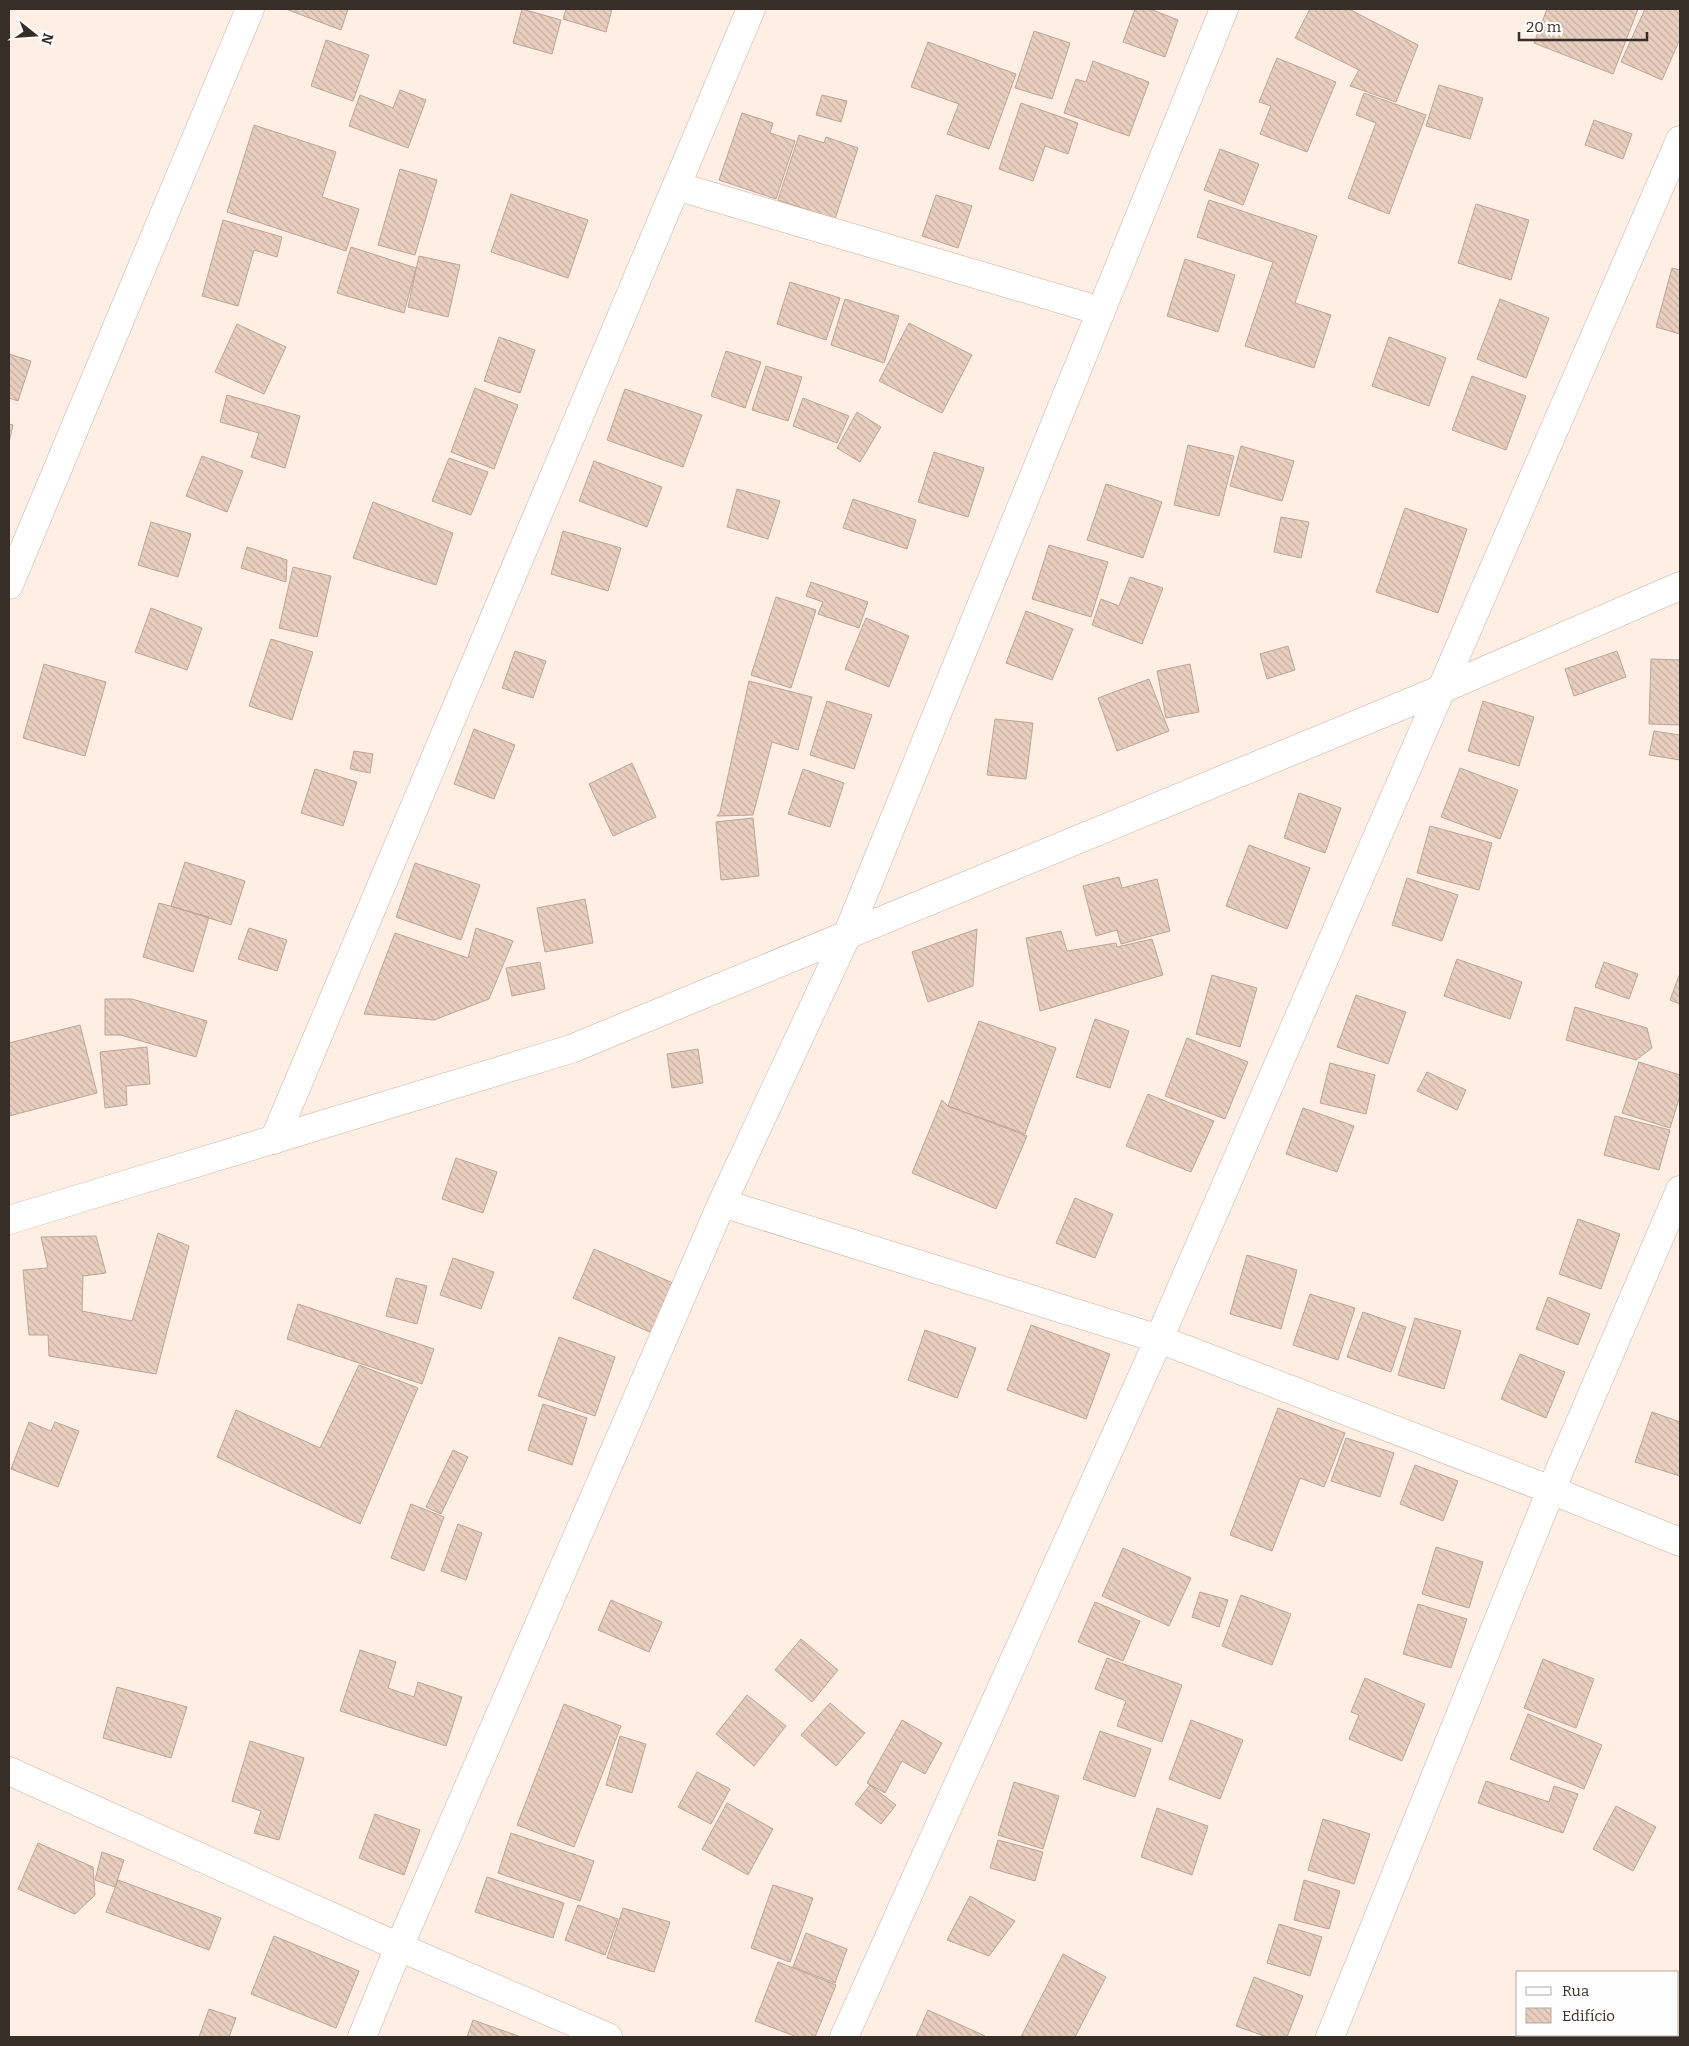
<svg xmlns="http://www.w3.org/2000/svg" width="1689" height="2046" font-family="Bitter,serif">
<style>
.building{fill:url(#building-back-hatch);stroke:#bea595}
.lines{fill:none;stroke-linecap:round;stroke-linejoin:round}
.minor-casing{stroke:#c8af9f;stroke-width:29}
.secondary-casing{stroke:#c8af9f;stroke-width:29}
.minor{stroke:#fff;stroke-width:28}
.secondary{stroke:#fff;stroke-width:28}
</style>
<defs>
<pattern id="building-back-hatch" width="6" height="6" patternUnits="userSpaceOnUse" patternTransform="scale(1.25)"><rect width="6" height="6" fill="#e8cebe"/><path d="M-1 5l2 2M0 0l6 6M5-1l2 2" fill="none" stroke="#c8b1a3"/></pattern>
</defs>
<rect width="100%" height="100%" fill="#feeee4"/>
<path class="building" d="M286,9h62l-7,21z
M522,9l39,11 -9,34 -39,-11z
M566,9h46l-6,23 -43,-13z
M1135,9h15l28,11 -13,37 -42,-15z
M1310,9h39l69,36 -22,57 -46,-16 9,-16 -64,-32z
M1547,9h91l-25,65 -79,-31z
M1645,9h35v30l-18,41 -41,-18z
M1034,31l36,12 -18,56 -37,-11z
M326,40l43,15 -16,46 -42,-15z
M928,42l88,32 -27,75 -42,-15 12,-30 -48,-17z
M1277,58l59,24 -29,70 -47,-18 11,-28 -12,-4z
M1093,61l56,21 -20,54 -65,-23 12,-34 10,3z
M1439,85l44,13 -13,41 -44,-13z
M400,90l26,10 -18,48 -59,-22 11,-31 33,13z
M1364,93l62,22 -37,99 -41,-16 28,-75 -20,-8z
M822,95l25,6 -6,21 -25,-7z
M1021,103l57,20 -10,31 -23,-8 -12,35 -34,-12z
M742,113l31,10 -3,10 25,8 -19,58 -57,-19z
M1594,120l38,14 -9,25 -38,-14z
M254,125l82,27 -14,45 37,12 -13,42 -119,-39z
M799,135l25,8 2,-6 32,11 -23,71 -57,-19z
M1220,149l39,15 -16,41 -39,-15z
M400,169l37,11 -22,75 -37,-10z
M511,194l77,26 -20,58 -77,-26z
M936,195l36,11 -14,42 -36,-12z
M1209,200l108,36 -22,67 36,12 -17,53 -69,-22 28,-84 -76,-25z
M1476,204l53,16 -18,60 -53,-17z
M223,220l59,17 -5,20 -23,-7 -16,56 -36,-10z
M351,247l65,21 -12,45 -67,-20z
M419,256l41,9 -12,52 -40,-10z
M1185,259l50,16 -17,57 -51,-16z
M1672,268l8,2v64l-24,-7z
M790,282l50,16 -14,42 -49,-16z
M845,299l54,17 -15,47 -53,-18z
M1500,299l49,19 -23,60 -49,-19z
M909,323l63,32 -30,58 -63,-32z
M237,324l49,23 -22,47 -49,-22z
M499,337l36,13 -15,43 -36,-12z
M1389,337l57,21 -17,48 -57,-20z
M726,351l35,11 -16,46 -34,-12z
M9,354l22,7 -13,40 -9,-3z
M766,366l36,11 -14,44 -36,-11z
M1472,376l54,20 -20,54 -54,-20z
M475,388l43,17 -24,64 -43,-17z
M625,389l77,26 -19,52 -76,-27z
M227,395l73,21 -15,52 -34,-11 8,-24 -39,-11z
M803,398l46,18 -12,27 -44,-17z
M857,412l24,15 -21,35 -23,-14z
M9,424l4,1 -4,18z
M1188,445l46,11 -15,60 -45,-11z
M1241,446l53,15 -12,40 -52,-15z
M934,452l50,16 -16,49 -50,-15z
M202,456l41,15 -16,41 -41,-16z
M449,458l39,14 -17,43 -39,-14z
M594,461l68,26 -15,40 -68,-26z
M1106,484l56,18 -19,56 -56,-18z
M737,489l43,12 -12,38 -41,-12z
M853,499l63,21 -9,29 -64,-21z
M373,502l80,31 -17,52 -83,-27z
M1405,508l62,21 -29,84 -62,-21z
M1281,517l28,5 -8,36 -27,-6z
M151,522l40,12 -13,43 -40,-12z
M563,531l58,17 -13,43 -57,-17z
M1049,545l59,17 -17,55 -59,-18z
M247,547l40,13 -1,22 -45,-14z
M293,567l38,9 -14,61 -38,-9z
M1130,577l33,11 -21,56 -50,-19 9,-26 18,7z
M811,582l57,20 -9,26 -41,-14 5,-12 -17,-6z
M776,597l40,13 -25,78 -40,-13z
M151,608l51,20 -15,42 -52,-18z
M1026,611l47,18 -21,51 -46,-17z
M866,618l43,18 -20,51 -44,-18z
M271,639l42,13 -21,68 -43,-14z
M1288,646l7,24 -28,9 -7,-25z
M515,651l31,10 -13,37 -31,-10z
M1617,651l9,26 -52,19 -9,-27z
M1651,659l29,1v65l-31,-1z
M44,664l62,18 -21,74 -62,-18z
M1190,664l9,48 -33,6 -9,-47z
M1149,679l20,52 -52,20 -19,-53z
M749,681l63,16 -14,53 -26,-8 -19,73 -36,1 3,-4z
M827,701l45,14 -18,54 -44,-14z
M1483,701l51,16 -15,49 -51,-15z
M995,719l38,4 -7,56 -39,-4z
M474,729l41,16 -21,54 -40,-15z
M1654,731l26,4v25l-31,-5z
M354,751l19,3 -3,19 -20,-4z
M632,763l24,54 -43,19 -24,-52z
M1460,768l58,22 -18,49 -59,-22z
M315,769l42,13 -14,44 -42,-13z
M803,769l41,14 -14,44 -42,-13z
M1299,793l42,15 -16,45 -41,-15z
M753,818l6,58 -38,4 -5,-58z
M1430,826l62,17 -13,47 -62,-17z
M1249,845l61,23 -23,61 -61,-23z
M185,862l60,19 -14,44 -60,-19z
M415,863l65,22 -19,55 -65,-23z
M1119,877l3,11 35,-9 13,52 -49,13 -4,-14 -21,6 -13,-50z
M1407,878l51,17 -16,46 -50,-16z
M585,899l8,44 -48,9 -8,-44z
M159,903l50,14 -16,55 -50,-15z
M249,928l38,12 -10,31 -39,-12z
M476,928l37,13 -24,58 -55,21 -70,-6 31,-81 73,25z
M977,929l-4,57 -45,16 -16,-50z
M1061,931l6,20 49,-8 1,4 35,-8 11,36 -123,36 -14,-73z
M1457,959l65,23 -12,37 -66,-23z
M540,962l5,27 -33,7 -6,-28z
M1604,962l34,12 -9,25 -34,-12z
M1680,973v31l-10,-4z
M1212,975l45,13 -17,59 -44,-13z
M1356,995l50,17 -18,52 -51,-17z
M105,999h27l75,22 -11,36 -75,-22h-16z
M1575,1007l72,21 5,20 -16,12 -70,-20z
M1095,1019l34,12 -19,57 -34,-11z
M979,1021l77,27 -31,86 -77,-28z
M80,1025l17,68 -88,23v-73z
M1187,1038l61,24 -23,57 -60,-23z
M147,1047l3,37 -24,2 1,19 -22,3 -5,-56z
M698,1049l5,34 -31,5 -5,-34z
M1639,1062l41,13v21l-10,32 -48,-15z
M1330,1063l45,12 -9,39 -46,-11z
M1427,1072l39,18 -9,20 -40,-19z
M1148,1094l66,27 -23,51 -65,-26z
M942,1100l6,6 79,30 -31,73 -84,-36z
M1303,1108l51,18 -17,46 -51,-18z
M1615,1116l55,14 -11,40 -55,-15z
M456,1158l41,14 -14,41 -41,-14z
M1075,1198l38,16 -18,44 -39,-15z
M1578,1219l42,15 -19,55 -42,-15z
M158,1233l31,13 -33,128 -107,-18 -1,-21h-19l-6,-65 25,-2 -7,-31 55,-1 10,37 -23,3 -1,35 50,10z
M594,1249l79,34 -21,50 -79,-35z
M1247,1255l50,15 -16,59 -51,-15z
M453,1258l41,14 -13,37 -41,-14z
M396,1278l31,8 -10,38 -31,-8z
M1310,1294l45,14 -17,52 -45,-15z
M1548,1297l42,17 -12,31 -42,-16z
M298,1304l136,45 -12,35 -135,-45z
M1363,1312l43,15 -15,45 -44,-15z
M1415,1318l46,13 -17,58 -46,-14z
M1031,1325l79,29 -24,65 -79,-29z
M925,1330l51,18 -19,50 -49,-18z
M559,1337l56,20 -20,59 -57,-20z
M1520,1354l45,18 -19,46 -45,-19z
M359,1365l59,23 -58,136 -143,-67 19,-47 84,38z
M543,1404l44,14 -15,47 -44,-15z
M1278,1408l67,25 -21,54 -24,-9 -28,73 -42,-16z
M1652,1412l28,10v54l-45,-14z
M29,1422l22,9 4,-9 24,9 -21,56 -47,-18z
M1346,1438l48,15 -14,44 -49,-16z
M453,1450l15,7 -27,57 -15,-7z
M1415,1465l43,16 -15,40 -43,-17z
M411,1504l33,13 -20,54 -33,-13z
M458,1524l24,9 -16,47 -25,-9z
M1436,1547l47,15 -14,46 -47,-14z
M1123,1548l68,30 -22,48 -67,-30z
M1200,1592l28,8 -9,27 -27,-10z
M1241,1595l50,19 -19,51 -50,-19z
M611,1600l51,22 -13,30 -51,-22z
M1095,1602l45,19 -17,40 -45,-19z
M1418,1604l49,15 -16,49 -48,-14z
M801,1639l37,31 -26,32 -37,-32z
M360,1650l36,12 -8,26 26,9 4,-15 44,15 -16,49 -106,-35z
M1107,1658l75,27 -20,57 -45,-16 9,-25 -31,-12z
M1543,1659l51,20 -18,49 -52,-20z
M1365,1678l60,26 -23,57 -53,-22 10,-24 -8,-3z
M117,1687l70,20 -16,51 -68,-20z
M747,1695l39,31 -32,40 -38,-32z
M830,1703l35,30 -29,33 -35,-31z
M564,1704l57,22 -47,121 -57,-22z
M1528,1714l74,31 -18,44 -74,-30z
M902,1720l40,23 -17,31 -23,-13 -17,32 -18,-10z
M1191,1720l52,20 -23,59 -51,-20z
M1100,1731l51,18 -16,48 -52,-18z
M620,1736l26,8 -14,49 -26,-8z
M250,1741l54,17 -25,82 -25,-7 7,-22 -29,-10z
M697,1772l33,17 -19,35 -33,-17z
M1486,1781l63,21 5,-16 24,8 -15,39 -85,-30z
M1014,1782l45,14 -16,53 -45,-14z
M870,1785l26,20 -15,19 -26,-20z
M727,1803l46,26 -25,46 -46,-26z
M1616,1806l40,21 -23,44 -40,-22z
M1157,1808l51,18 -16,49 -51,-18z
M375,1814l45,16 -16,45 -45,-17z
M1323,1819l47,15 -16,50 -46,-14z
M511,1833l83,28 -14,40 -82,-28z
M998,1840l45,12 -8,29 -45,-13z
M38,1843l55,24 2,28 -20,19 -57,-25z
M102,1852l22,8 -9,27 -20,-7z
M487,1877l77,26 -11,35 -78,-26z
M118,1880l103,38 -12,32 -103,-38z
M1304,1880l36,11 -11,38 -35,-9z
M773,1885l40,13 -23,64 -39,-14z
M970,1896l45,25 -26,35 -42,-16z
M578,1905l40,14 -13,36 -40,-15z
M623,1908l47,14 -16,50 -47,-14z
M1279,1924l43,13 -12,39 -43,-13z
M806,1933l41,16 -12,34 -42,-16z
M274,1936l85,35 -23,57 -85,-34z
M1063,1954l43,23 -31,60h-54z
M778,1962l58,23 -21,52h-18l-42,-16z
M1254,1977l49,19 -16,41h-20l-31,-11z
M209,2009l27,9 -7,19h-30z
M928,2010l57,26 -1,1h-68z
M473,2020l48,17h-54z
M1521,2035h43l-1,2h-43z"/>
<g class="lines">
<defs>
<path id="minor" d="M1680,140l-521,1199 392,151 129,52
M676,186l425,125
M9,585l241,-576
M274,1140l477,-1131
M722,1203l437,136 -315,698
M9,1771l390,176 209,90
M362,2037l37,-90 323,-744 125,-268 377,-926
M1330,2037l221,-547 129,-300"/>
<path id="secondary" d="M9,1220l562,-171 871,-360 238,-103"/>
</defs>
<use href="#minor" class="minor-casing"/>
<use href="#secondary" class="secondary-casing"/>
<use href="#minor" class="minor"/>
<use href="#secondary" class="secondary"/>
</g>
<rect width="1689" height="2046" fill="none" stroke="#382e28" stroke-width="20"/>
<rect x="1516" y="1971" width="162" height="65" fill="#fefefe" stroke="#afaba8"/>
<rect x="1526" y="1987" width="25" height="8" fill="#ffffff" stroke="#afaba8"/>
<text x="1562" y="1996" font-size="15" fill="#382e28">Rua</text>
<rect x="1526" y="2008" width="25" height="15" fill="url(#building-back-hatch)" stroke="#afaba8"/>
<text x="1562" y="2021" font-size="15" fill="#382e28">Edifício</text>
<g transform="translate(35 35) rotate(107)" stroke="#fefefe" stroke-width="4" paint-order="stroke">
<path d="M0-4L9 19L0 12L-9 19Z" fill="#382e28"/>
<text y="-8" font-size="14" font-weight="bold" text-anchor="middle" fill="#382e28">N</text>
</g>
<path d="M1519 32v8h128v-8" fill="none" stroke="#382e28" stroke-width="2.5"/>
<text x="1526" y="32" font-size="15" fill="#382e28" stroke="#fefefe" stroke-width="4" paint-order="stroke">20 m</text>
</svg>
